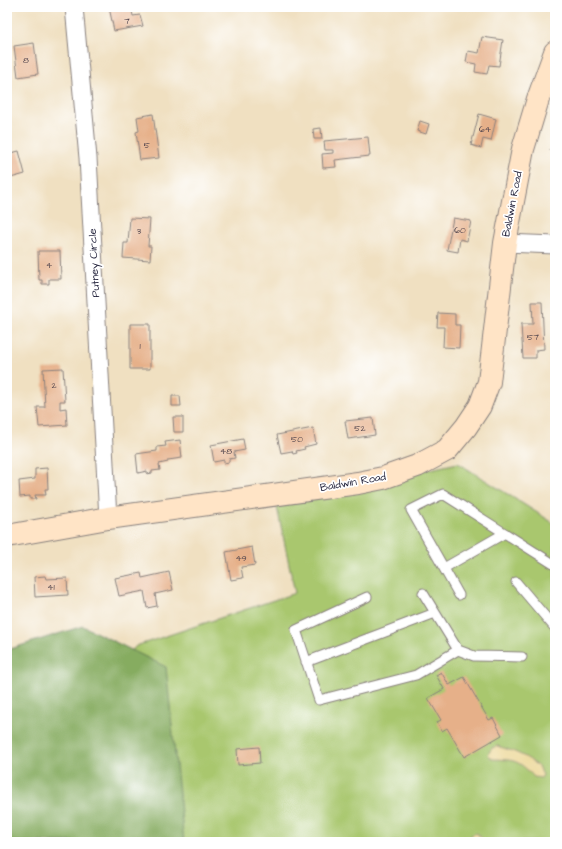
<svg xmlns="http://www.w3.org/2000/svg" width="562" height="849" font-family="'Architects Daughter',sans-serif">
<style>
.green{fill:#a9c76e;stroke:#667454}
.forest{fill:#86ac61;stroke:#54674e}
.sand{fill:#eeda9e;stroke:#887e6c}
.building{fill:#e6b089}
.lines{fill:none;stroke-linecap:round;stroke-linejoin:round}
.lane-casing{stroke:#89817e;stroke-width:11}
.street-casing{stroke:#89817e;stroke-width:19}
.secondary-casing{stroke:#89817e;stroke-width:24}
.lane{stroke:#fff;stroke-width:9}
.street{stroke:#fff;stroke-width:17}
.secondary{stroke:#ffe4c6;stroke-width:22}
.labels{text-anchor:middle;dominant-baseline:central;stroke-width:3.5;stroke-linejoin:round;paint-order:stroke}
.number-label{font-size:9px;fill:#53464e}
.street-label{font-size:11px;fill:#22223b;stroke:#fff}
</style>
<rect width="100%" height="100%" fill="#fff"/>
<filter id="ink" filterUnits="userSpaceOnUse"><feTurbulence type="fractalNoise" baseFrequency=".025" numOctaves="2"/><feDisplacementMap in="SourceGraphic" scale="8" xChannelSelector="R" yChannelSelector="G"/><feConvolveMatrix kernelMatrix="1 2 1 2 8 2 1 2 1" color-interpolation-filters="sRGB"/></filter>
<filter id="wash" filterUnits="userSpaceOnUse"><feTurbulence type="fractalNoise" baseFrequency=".012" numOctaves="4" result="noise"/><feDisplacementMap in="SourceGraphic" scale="16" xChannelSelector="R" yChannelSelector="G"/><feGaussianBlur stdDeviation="0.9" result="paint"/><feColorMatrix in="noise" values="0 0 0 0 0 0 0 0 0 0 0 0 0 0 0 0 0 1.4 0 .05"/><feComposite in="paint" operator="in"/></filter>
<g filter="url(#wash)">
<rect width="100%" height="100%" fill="#f0e0c1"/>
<path class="green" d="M458,463l97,61v318h-439l-17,-157 37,-39 159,-53 -19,-91z"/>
<path class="forest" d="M83,626l83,41 18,175h-177v-192z"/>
<path class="sand" d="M497,746c16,5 39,12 46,29l-2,3 -7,-1c-16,-18 -20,-17 -42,-18l-4,-5 4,-6z
M476,833l6,5v4h-10l-1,-7z"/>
<g id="blocks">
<path class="building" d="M109,7h22l2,9 7,-1 3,11 -29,5z
M482,37l21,3 -4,26 -10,-1 -2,9 -12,-2 1,-8 -10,-2 2,-11 11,2z
M34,43l4,31 -20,3 -4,-31z
M153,114l6,44 -19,2 -4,-28 3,-1 -2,-14z
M479,114l17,5 -5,22 -8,-2 -2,9 -10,-3z
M420,121l9,3 -3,10 -9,-3z
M321,128l1,11h-8l-1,-10z
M368,137l2,19 -35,4 1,7 -13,1 -1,-14 11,-1v-3h-8l-1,-9z
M555,137v15l-5,-2z
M19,151l6,23 -18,5v-25z
M130,218l20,1 -2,27h3l-1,14 -27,-2 1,-15h4z
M453,218l18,3 -4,20 -7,-2 -2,13 -11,-2z
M38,251h22l1,28h-12v5h-7v-4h-3z
M532,302h10l2,47 -8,1v8h-13l-2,-34h12z
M438,313l17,1v11h5l-1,23 -16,-1 1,-20h-7z
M130,324h20v45h-20z
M63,368l2,33h-5v8l6,-1 1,17 -28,2 -2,-20h8l-2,-38z
M172,396h8l1,10h-9z
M173,417h10v15h-9z
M373,418l2,17 -27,4 -3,-18z
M313,428l3,16 -12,3 1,2 -9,2 1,2 -4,1 -1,-3 -11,2 -4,-18z
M243,439l2,11 -11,2 1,6 -6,1v3l-5,1v-3l-10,2 -3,-17z
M180,440l2,18 -14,2v2l-9,2 1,6 -8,1v2l-5,1v-3l-9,2 -2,-19 21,-3v-4l9,-1 -1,-4z
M47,468l1,21h-3l1,6h-11l1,4h-6v-3l-10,1 -1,-16 16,-2v-10z
M252,547l3,18 -14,2 2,11 -12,2 -5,-28z
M169,572l4,18 -18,4 2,12 -10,2 -3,-17 -25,5 -4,-18 26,-5 1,5z
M45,576l1,3 21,-1 1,17 -33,2 -1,-20z
M441,672l8,13 15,-8 25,43 4,-2 9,17 -38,22 -17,-29 -5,3 -5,-9 4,-2 -13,-22 16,-9 -8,-14z
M259,747l1,16 -22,2 -1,-16z"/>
</g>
</g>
<g filter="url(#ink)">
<use href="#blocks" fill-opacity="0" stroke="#89817e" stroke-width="1"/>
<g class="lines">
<defs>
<path id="lane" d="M444,568l61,-35
M516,582l39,46
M459,595l-48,-85 32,-16 112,71
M367,597l-71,33 23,70 97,-25 42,-25 -35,-57
M458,650l16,6 48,1
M306,662l129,-49"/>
<path id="street" d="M74,7l14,151 20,360
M505,243l50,2"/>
<path id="secondary" d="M7,536l101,-18 250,-35 25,-5 34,-12 30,-16 19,-23 14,-21 9,-24 16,-139 18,-94 15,-50 17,-47"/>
</defs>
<use href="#lane" class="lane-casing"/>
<use href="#street" class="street-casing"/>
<use href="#secondary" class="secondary-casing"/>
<use href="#lane" class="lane"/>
<use href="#street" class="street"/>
<use href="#secondary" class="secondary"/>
</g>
</g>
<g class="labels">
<g class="number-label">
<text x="127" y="21">7</text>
<text x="26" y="60">8</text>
<text x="485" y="129">64</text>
<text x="147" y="145">5</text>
<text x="460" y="230">60</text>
<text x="139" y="231">3</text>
<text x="49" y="265">4</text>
<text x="533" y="337">57</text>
<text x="140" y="346">1</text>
<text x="54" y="385">2</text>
<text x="360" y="428">52</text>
<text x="297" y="439">50</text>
<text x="226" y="451">48</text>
<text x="241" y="558">49</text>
<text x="51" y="587">41</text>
</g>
<g class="street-label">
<text transform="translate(512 204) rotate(-79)">Baldwin Road</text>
<text transform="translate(94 263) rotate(-93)">Putney Circle</text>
<text transform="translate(353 482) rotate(-10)">Baldwin Road</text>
</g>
</g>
<rect width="562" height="849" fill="none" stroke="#fff" stroke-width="24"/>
</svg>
